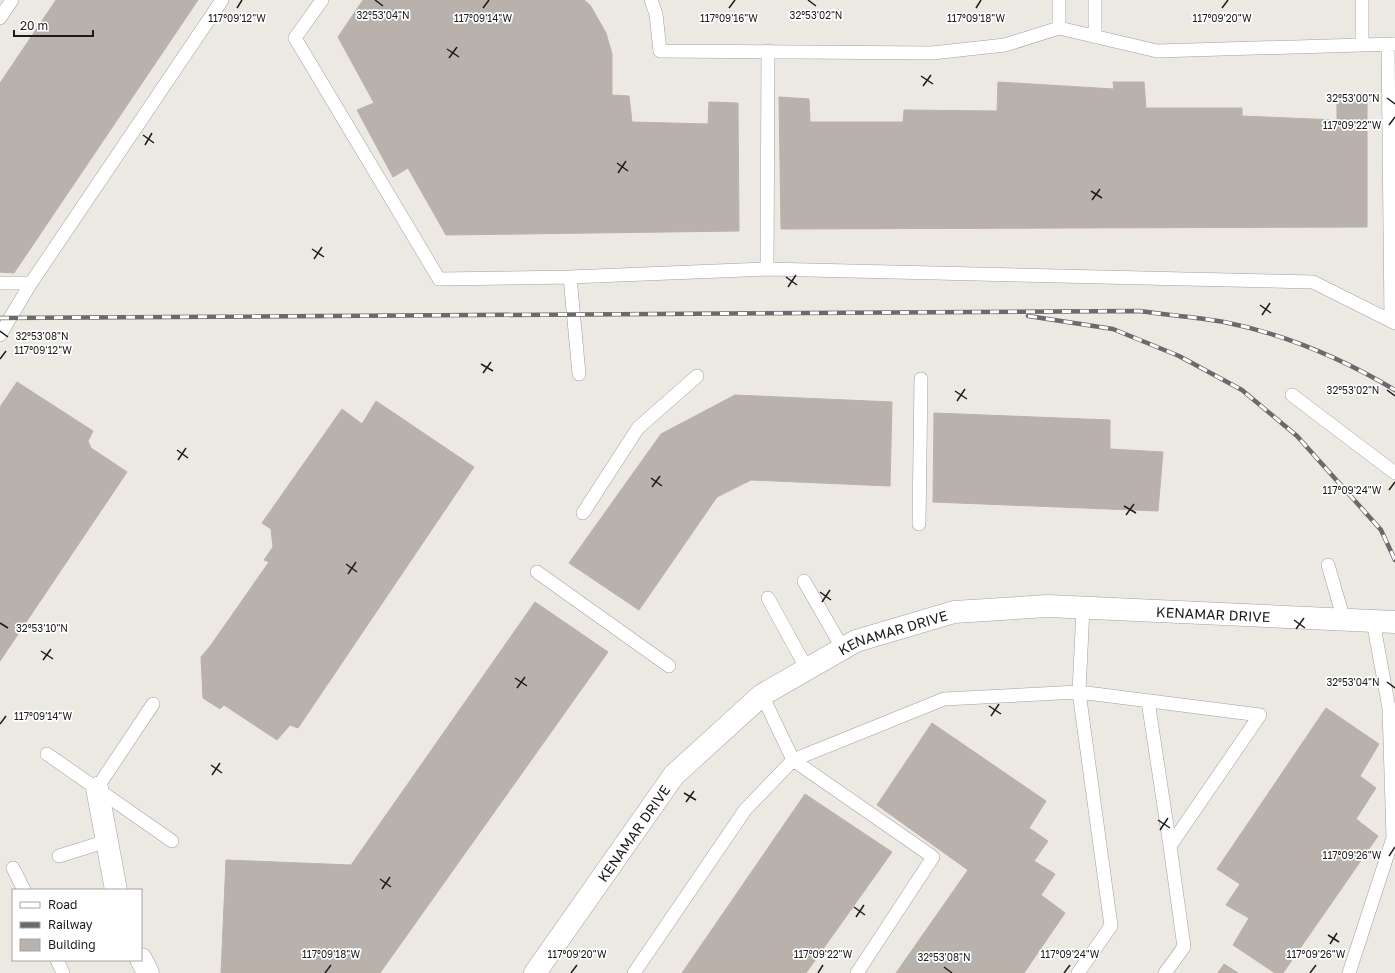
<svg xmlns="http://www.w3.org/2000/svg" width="1395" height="973" font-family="'Golos Text',sans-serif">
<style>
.building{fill:#b9b2ac;stroke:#bcb1a6}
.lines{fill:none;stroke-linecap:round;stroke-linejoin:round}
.service-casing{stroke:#a0a0a0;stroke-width:14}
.minor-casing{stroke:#a0a0a0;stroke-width:23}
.tertiary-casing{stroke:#a0a0a0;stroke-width:23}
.service{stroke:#fff;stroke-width:13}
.minor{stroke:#fff;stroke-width:22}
.tertiary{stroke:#fff;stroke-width:22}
.rail-casing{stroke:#6a6a6a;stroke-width:4.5}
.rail{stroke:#fff;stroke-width:3;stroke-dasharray:9;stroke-linecap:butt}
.ticks{fill:none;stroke:#1c1c1c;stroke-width:1.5}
.labels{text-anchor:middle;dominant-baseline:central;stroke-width:3.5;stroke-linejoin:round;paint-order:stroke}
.street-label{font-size:14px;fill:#1c1c1c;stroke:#fff}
.ticks-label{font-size:10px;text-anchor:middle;fill:#1c1c1c;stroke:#fff;stroke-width:3.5;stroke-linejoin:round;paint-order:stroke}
</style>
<rect width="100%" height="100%" fill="#ece9e2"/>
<path class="building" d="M56,0h142l-184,273 -14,-1v-189z
M363,0h221l6,5 16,28 6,21v41l17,1 3,26 76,2 1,-22 29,1 1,128 -293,4 -38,-67 -15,9 -36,-67 17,-7 -36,-66z
M998,82l116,7 -1,-7h31l2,26h96v8l95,4v-24l30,-3v134l-586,2 -2,-132 30,2 1,23h93l1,-12 93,1z
M17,382l76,49 -5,10 3,7 36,24 -127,189v-254z
M735,395l157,7 -2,84 -139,-6 -34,17 -78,113 -70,-47 92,-129z
M376,401l98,66 -176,261 -8,-3 -13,15 -53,-35 -4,4 -17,-11 -2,-41 10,-12 58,-83 -5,-2 9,-13 -2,-18 -9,-6 80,-114 20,15z
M934,413l176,7v29l53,3 -5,59 -225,-9z
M535,602l73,50 -228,321h-159l5,-113 125,5z
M1326,708l53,36 -19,32 16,12 -20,31 22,17 -95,137h-8l-42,-28 16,-27 -23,-13 14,-21 -23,-15z
M932,723l114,78 -17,27 19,13 -14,20 21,13 -14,21 24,18 -41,60h-128l72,-103 -91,-65z
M805,794l87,58 -86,121h-124z
M1224,964l14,9h-20z"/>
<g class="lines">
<defs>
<path id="service" d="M322,0l-27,38 144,241 131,-2 197,-8 546,13 82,41
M651,0l5,14 4,37 272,2 73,-8 54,-17 98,23 238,-7
M1059,0v28
M1095,0v37
M1362,0v45
M0,18l12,-18
M1388,44l3,276
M767,269l1,-218
M570,277l9,97
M0,283h31
M0,335l31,-52 191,-283
M1292,395l103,78
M583,513l55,-85 59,-52
M919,524l2,-145
M1328,565l16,55
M537,572l132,94
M804,581l39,68
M768,598l39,71
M762,695l31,65 140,97 -76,116
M1148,701l22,145
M47,754l125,87
M97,788l56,-84
M59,856l48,-15
M13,868l11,22
M57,960l6,13
M634,973l111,-163 48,-50 151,-61 135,-7 181,23 -90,131 14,101 -19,26
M1078,973l33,-47 -32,-234 4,-84
M1349,973l44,-135 -4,-130 -16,-87"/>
<path id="minor" d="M97,788l19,102
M141,959l7,14"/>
<g id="tertiary">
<path id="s1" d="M535,973l139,-198 88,-80 94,-54 98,-29 94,-6 347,16"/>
</g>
</defs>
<use href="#service" class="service-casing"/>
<use href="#minor" class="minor-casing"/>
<use href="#tertiary" class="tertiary-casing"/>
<use href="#service" class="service"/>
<use href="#minor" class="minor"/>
<use href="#tertiary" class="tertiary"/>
<defs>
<path id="rail" d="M1028,316l85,13 66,27 63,34 55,46 84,94 14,30
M0,318l1139,-7c28,4 57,6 85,11 60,12 119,37 171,68"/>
</defs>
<use href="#rail" class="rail-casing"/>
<use href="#rail" class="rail"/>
</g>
<path class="ticks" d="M375,0l8,6M808,0l8,6M237,8l5,-8M483,8l6,-8M729,8l6,-8M976,8l5,-8M1222,8l6,-8M447,49l12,8M449,58l8,-11M921,76l12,8M923,86l8,-11M1387,98l8,6M1389,125l6,-8M143,135l11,8M145,145l7,-12M617,163l11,8M618,173l8,-12M1091,191l11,7M1092,200l8,-11M312,249l12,8M314,259l8,-12M786,277l11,8M788,287l8,-12M1260,305l11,8M1262,315l8,-12M0,331l8,6M0,359l6,-8M481,364l12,7M483,373l8,-11M1387,390l8,6M955,391l12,8M957,401l8,-12M177,450l11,8M178,460l8,-12M651,478l11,8M652,487l8,-11M1389,490l6,-8M1124,506l12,7M1126,515l8,-11M346,564l11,8M348,574l8,-12M820,592l11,8M822,602l8,-12M1294,620l11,8M0,623l8,5M1296,629l8,-11M41,651l12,8M43,660l8,-11M515,678l12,8M1387,682l8,6M517,688l8,-11M989,706l12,8M991,716l8,-12M0,724l6,-8M211,765l11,8M212,775l8,-12M684,793l12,7M686,802l8,-11M1158,820l12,8M1160,830l8,-12M1389,856l6,-9M380,879l11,8M382,889l8,-12M854,907l11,8M856,917l8,-12M1328,935l11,7M1330,944l7,-11M944,967l8,6M325,973l6,-8M571,973l6,-8M818,973l5,-8M1064,973l6,-8M1310,973l6,-8"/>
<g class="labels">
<g class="street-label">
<text stroke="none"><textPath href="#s1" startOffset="831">KENAMAR DRIVE</textPath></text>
<text stroke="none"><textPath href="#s1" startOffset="507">KENAMAR DRIVE</textPath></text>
<text stroke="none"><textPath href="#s1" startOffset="171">KENAMAR DRIVE</textPath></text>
</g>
</g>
<g class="ticks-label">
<text x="383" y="19">32°53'04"N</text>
<text x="816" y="19">32°53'02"N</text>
<text x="237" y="22">117°09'12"W</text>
<text x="483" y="22">117°09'14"W</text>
<text x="729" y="22">117°09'16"W</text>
<text x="976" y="22">117°09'18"W</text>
<text x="1222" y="22">117°09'20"W</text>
<text x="1353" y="102">32°53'00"N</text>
<text x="1352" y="129">117°09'22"W</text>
<text x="42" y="340">32°53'08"N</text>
<text x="43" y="354">117°09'12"W</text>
<text x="1353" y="394">32°53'02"N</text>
<text x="1352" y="494">117°09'24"W</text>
<text x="42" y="632">32°53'10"N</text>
<text x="1353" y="686">32°53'04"N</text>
<text x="43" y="720">117°09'14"W</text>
<text x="1352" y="859">117°09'26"W</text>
<text x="331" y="958">117°09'18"W</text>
<text x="577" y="958">117°09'20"W</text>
<text x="823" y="958">117°09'22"W</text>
<text x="1070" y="958">117°09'24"W</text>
<text x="1316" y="958">117°09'26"W</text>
<text x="944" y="961">32°53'08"N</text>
</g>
<rect x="12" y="889" width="130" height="72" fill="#ffffff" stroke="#a4a4a4"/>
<rect x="20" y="902" width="20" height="6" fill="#ffffff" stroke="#a4a4a4"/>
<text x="48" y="909" font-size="12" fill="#1c1c1c">Road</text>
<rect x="20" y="922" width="20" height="6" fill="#6a6a6a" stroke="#a4a4a4"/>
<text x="48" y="929" font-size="12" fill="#1c1c1c">Railway</text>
<rect x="20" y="939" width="20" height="12" fill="#b9b2ac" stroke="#a4a4a4"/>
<text x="48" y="949" font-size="12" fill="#1c1c1c">Building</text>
<path d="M14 30v6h79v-6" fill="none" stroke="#1c1c1c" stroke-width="2"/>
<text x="20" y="30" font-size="12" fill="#1c1c1c" stroke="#ffffff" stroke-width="3" paint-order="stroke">20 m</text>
</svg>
